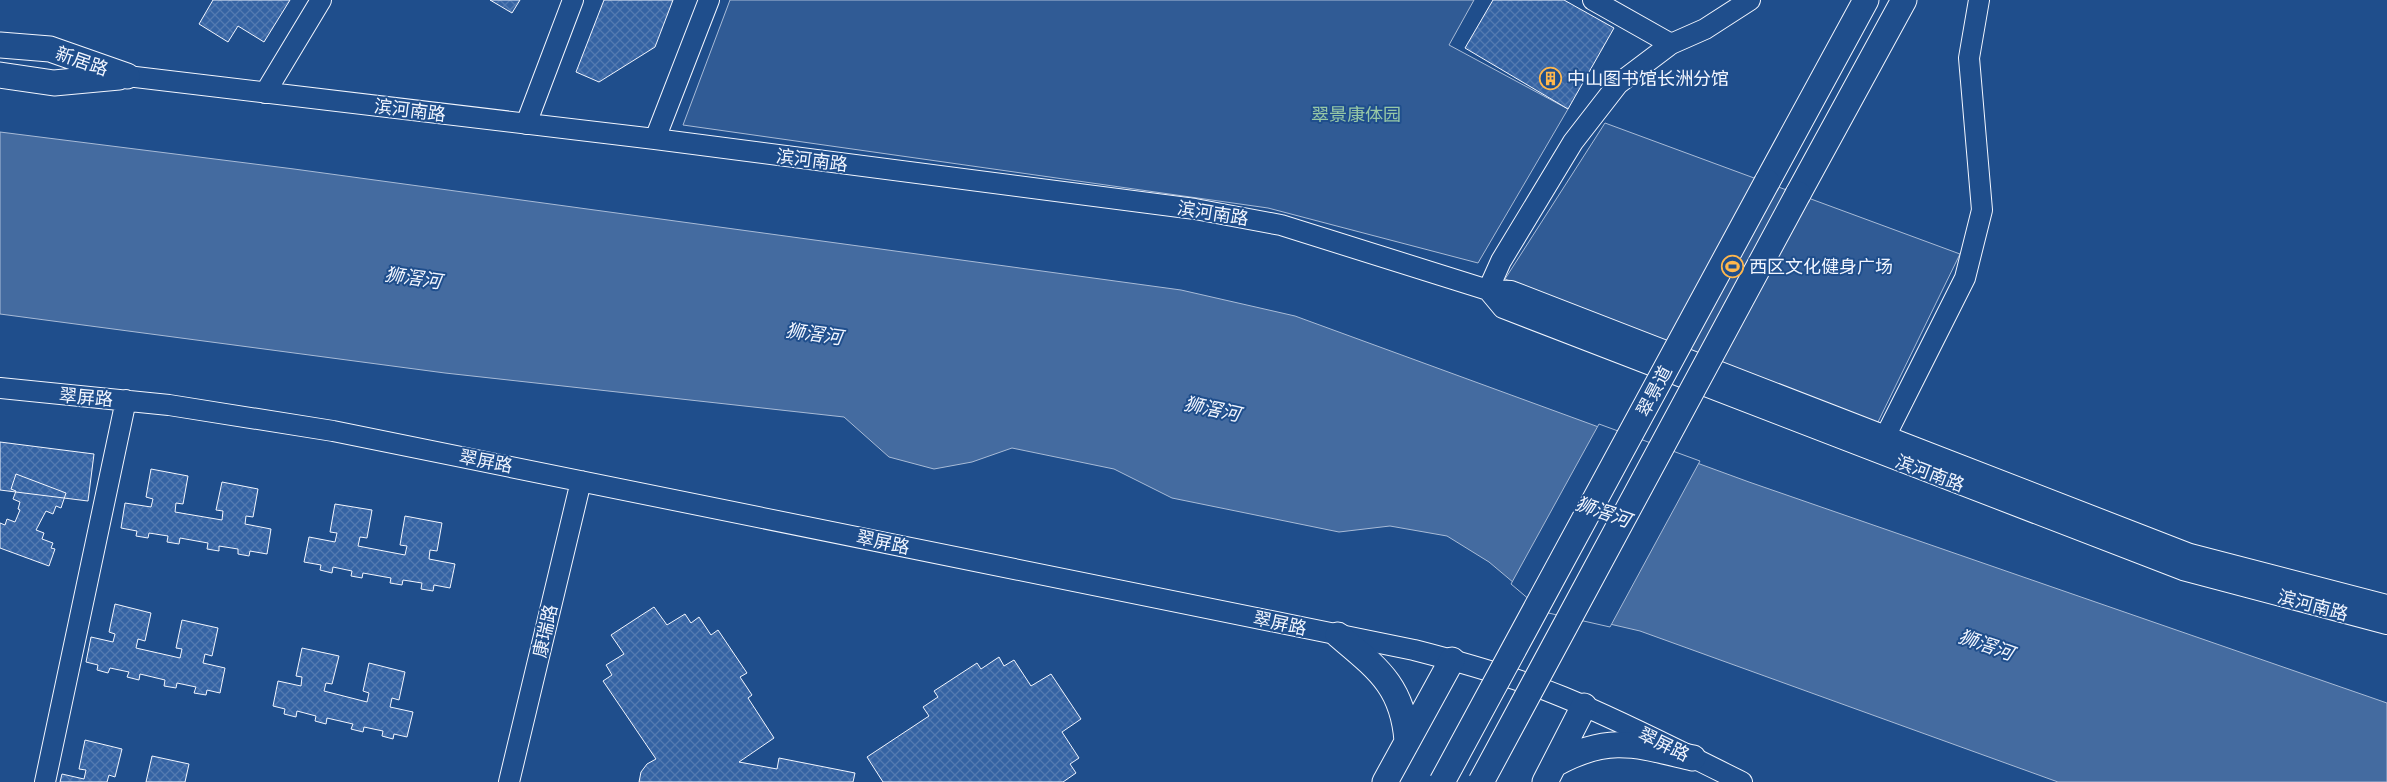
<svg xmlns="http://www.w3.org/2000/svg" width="2387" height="782" font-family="'Work Sans','Noto Sans SC',sans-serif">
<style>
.built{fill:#305b95;stroke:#a8bbd7}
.water{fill:#446ba0;stroke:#a8bbd7}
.pier{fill:#1f4e8c;stroke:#a8bbd7}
.building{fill:url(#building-cross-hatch);stroke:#f2f6ff}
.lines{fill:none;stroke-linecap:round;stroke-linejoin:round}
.minor-casing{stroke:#f2f6ff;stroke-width:22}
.major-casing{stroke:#f2f6ff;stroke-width:27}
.minor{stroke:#1f4e8c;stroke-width:20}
.major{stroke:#1f4e8c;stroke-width:25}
.major-bridge-casing{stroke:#f2f6ff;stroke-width:27;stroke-linecap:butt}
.major-bridge{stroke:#1f4e8c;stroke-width:25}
.labels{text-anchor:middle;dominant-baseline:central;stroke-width:4;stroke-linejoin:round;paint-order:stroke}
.street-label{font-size:18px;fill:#f2f6ff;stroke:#1f4e8c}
.poi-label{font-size:18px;fill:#f2f6ff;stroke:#1f4e8c;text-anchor:start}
.park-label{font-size:18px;fill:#97c8a6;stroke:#1f4e8c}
.water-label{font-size:19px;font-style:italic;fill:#f2f6ff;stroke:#1f4e8c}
</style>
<defs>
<pattern id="building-cross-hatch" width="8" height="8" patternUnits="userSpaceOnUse" patternTransform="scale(1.25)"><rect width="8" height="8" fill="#3563a3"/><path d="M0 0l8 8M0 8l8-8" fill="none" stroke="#537ab1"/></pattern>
</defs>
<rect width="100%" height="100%" fill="#1f4e8c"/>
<path class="built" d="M730,0h744l-25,45 119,64 -90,154 -210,-55 -585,-83z
M1605,123l355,131 -83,170 -372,-145z"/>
<path class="water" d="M0,132l294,37 887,121 114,26 454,166 638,221v79h-329l-418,-151 -95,-22 -56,-47 -42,-26 -57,-10 -51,6 -167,-34 -58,-29 -102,-21 -40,14 -38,7 -45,-12 -45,-40 -399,-44 -445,-59z"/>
<path class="pier" d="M1599,424l101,37 -90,166 -66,-15 -33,-28z"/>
<path class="building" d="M213,0h77l-26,42 -26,-16 -10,16 -29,-18z
M490,0h30l-8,13z
M604,0h69l-18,47 -56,35 -23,-10z
M1493,0h71l50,28 -46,81 -103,-61z
M0,442l94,12 -6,47 -88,-11z
M151,469l37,7 -5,28 -7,-1 -1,9 47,8 1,-9 -7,-1 6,-28 36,7 -5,28 -7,-1 -1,8 26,5 -4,25 -17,-3 -1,5 -11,-2v-5l-19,-3v5l-12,-2 1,-6 -28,-5 -1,6 -12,-2 1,-6 -19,-3 -1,5 -12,-2 1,-5 -16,-3 4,-25 26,4 2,-8 -7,-2z
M16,474l50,19 -5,15 -5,-2 -3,8 -7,-3 -10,19 8,3 -2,6 11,4 -2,5 4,1 -6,17 -49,-18v-25l5,2 2,-6 8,3 5,-12 -2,-1 2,-7 -7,-3 3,-8 -5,-2z
M335,504l37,6 -5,28 -7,-1 -2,9 47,9 2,-9 -7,-1 5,-29 37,7 -5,28 -7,-1 -1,9 26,5 -5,24 -16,-3 -1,6 -12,-2 1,-6 -19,-3 -1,5 -12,-2 1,-5 -28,-5 -1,5 -11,-2 1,-5 -19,-4 -1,6 -12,-3 1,-5 -17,-3 5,-25 26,5 2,-9 -7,-1z
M115,604l36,9 -6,28 -7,-2 -2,9 44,10 2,-9 -6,-1 6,-28 36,8 -6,28 -7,-2 -2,9 22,5 -5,25 -13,-3 -1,5 -12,-2 2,-6 -19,-4 -1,5 -12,-2 1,-6 -25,-6 -1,6 -12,-3 2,-5 -19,-4 -2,5 -11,-3 1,-5 -12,-3 5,-25 22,5 2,-8 -6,-2z
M654,607l13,18 18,-11 6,9 8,-6 12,18 7,-5 29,43 -7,4 12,18 -4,3 26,40 -35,24 38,7 2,-11 76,15 -2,9h-214l2,-10 6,-8 9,-5 -53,-78 9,-6 -6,-10 18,-11 -13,-19z
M302,648l37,8 -7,28 -6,-1 -2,8 43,11 2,-9 -6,-2 6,-28 36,9 -6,28 -7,-2 -2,9 23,5 -6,25 -13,-3 -1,5 -11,-3 1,-5 -19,-4 -1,5 -12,-3 2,-5 -26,-6 -1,6 -11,-3 1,-5 -19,-5 -1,6 -12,-3 1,-5 -12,-3 5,-25 23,5 1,-9 -6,-1z
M999,657l5,9 10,-6 17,26 20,-12 30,45 -19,13 17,26 -9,6 6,9 -13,9h-180l-16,-25 62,-41 -6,-9 15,-10 -4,-6 43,-28 4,6z
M85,740l37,9 -7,28 -6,-2 -2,7h-47l2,-8 22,5 2,-9 -7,-1z
M152,756l37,8 -4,18h-39z"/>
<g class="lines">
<defs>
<path id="minor" d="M1593,0l78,44
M127,76l528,63 540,70 86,16 207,65 23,1 679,263 197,51
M265,93l56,-93
M526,124l47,-124
M655,139l54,-139
M1488,290l15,18 680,262 204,54
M1488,290l13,-29 72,-119 45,-58 53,-40 34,-15 45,-29
M0,388l169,17 164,26 1081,219c51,13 101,27 149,47 61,25 120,56 179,85
M1883,448l3,-13 79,-157 17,-68 -13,-152 10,-58
M45,782l81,-382
M509,782l72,-301"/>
<path id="major" d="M0,45l50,4 77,27
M0,75l54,8 65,-6
M1767,182l99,-182
M1798,194l106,-194
M1338,635c39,33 65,51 69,106
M1555,764c54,-30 82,-19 138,-6
M1385,782l67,-122
M1545,782l39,-76"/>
</defs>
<use href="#minor" class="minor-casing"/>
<use href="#major" class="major-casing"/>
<use href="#minor" class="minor"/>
<use href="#major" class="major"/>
<defs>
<path id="major-bridge" d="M1442,782l325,-600
M1481,782l317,-588"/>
</defs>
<use href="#major-bridge" class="major-bridge-casing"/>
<use href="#major-bridge" class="major-bridge"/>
</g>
<defs>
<symbol id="building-ring" viewBox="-11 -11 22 22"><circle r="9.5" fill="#1f4e8c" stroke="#ffb74d" stroke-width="1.5"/><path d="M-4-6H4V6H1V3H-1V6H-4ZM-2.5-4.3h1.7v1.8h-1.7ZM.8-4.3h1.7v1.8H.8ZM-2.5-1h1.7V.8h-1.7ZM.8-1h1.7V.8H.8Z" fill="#ffb74d"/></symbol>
<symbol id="stadium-ring" viewBox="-11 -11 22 22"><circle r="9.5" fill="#1f4e8c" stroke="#ffb74d" stroke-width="1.5"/><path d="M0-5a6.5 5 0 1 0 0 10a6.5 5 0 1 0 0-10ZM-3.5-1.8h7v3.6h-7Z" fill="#ffb74d"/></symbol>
</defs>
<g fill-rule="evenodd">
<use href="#building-ring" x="1538" y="66" width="25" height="25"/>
<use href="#stadium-ring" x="1720" y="254" width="25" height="25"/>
</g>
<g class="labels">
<g class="street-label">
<text transform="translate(82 61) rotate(19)">新居路</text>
<text transform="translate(410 110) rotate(7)">滨河南路</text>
<text transform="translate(812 160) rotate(7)">滨河南路</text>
<text transform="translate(1213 213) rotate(9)">滨河南路</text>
<text transform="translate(1654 391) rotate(-62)">翠景道</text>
<text transform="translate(86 397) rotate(5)">翠屏路</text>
<text transform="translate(486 461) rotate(11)">翠屏路</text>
<text transform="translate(1930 473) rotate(21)">滨河南路</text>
<text transform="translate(883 542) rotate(12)">翠屏路</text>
<text transform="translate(2313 605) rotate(15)">滨河南路</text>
<text transform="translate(1280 623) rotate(12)">翠屏路</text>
<text transform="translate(545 631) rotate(-77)">康瑞路</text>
<text transform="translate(1664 744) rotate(26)">翠屏路</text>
</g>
<g class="poi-label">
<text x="1567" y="78">中山图书馆长洲分馆</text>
<text x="1749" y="266">西区文化健身广场</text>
</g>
<g class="park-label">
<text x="1356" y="114">翠景康体园</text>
</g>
<g class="water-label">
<text transform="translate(413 278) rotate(8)">狮滘河</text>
<text transform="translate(814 334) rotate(8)">狮滘河</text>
<text transform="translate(1212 409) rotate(12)">狮滘河</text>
<text transform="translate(1603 512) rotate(19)">狮滘河</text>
<text transform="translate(1986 645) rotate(19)">狮滘河</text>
</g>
</g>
</svg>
